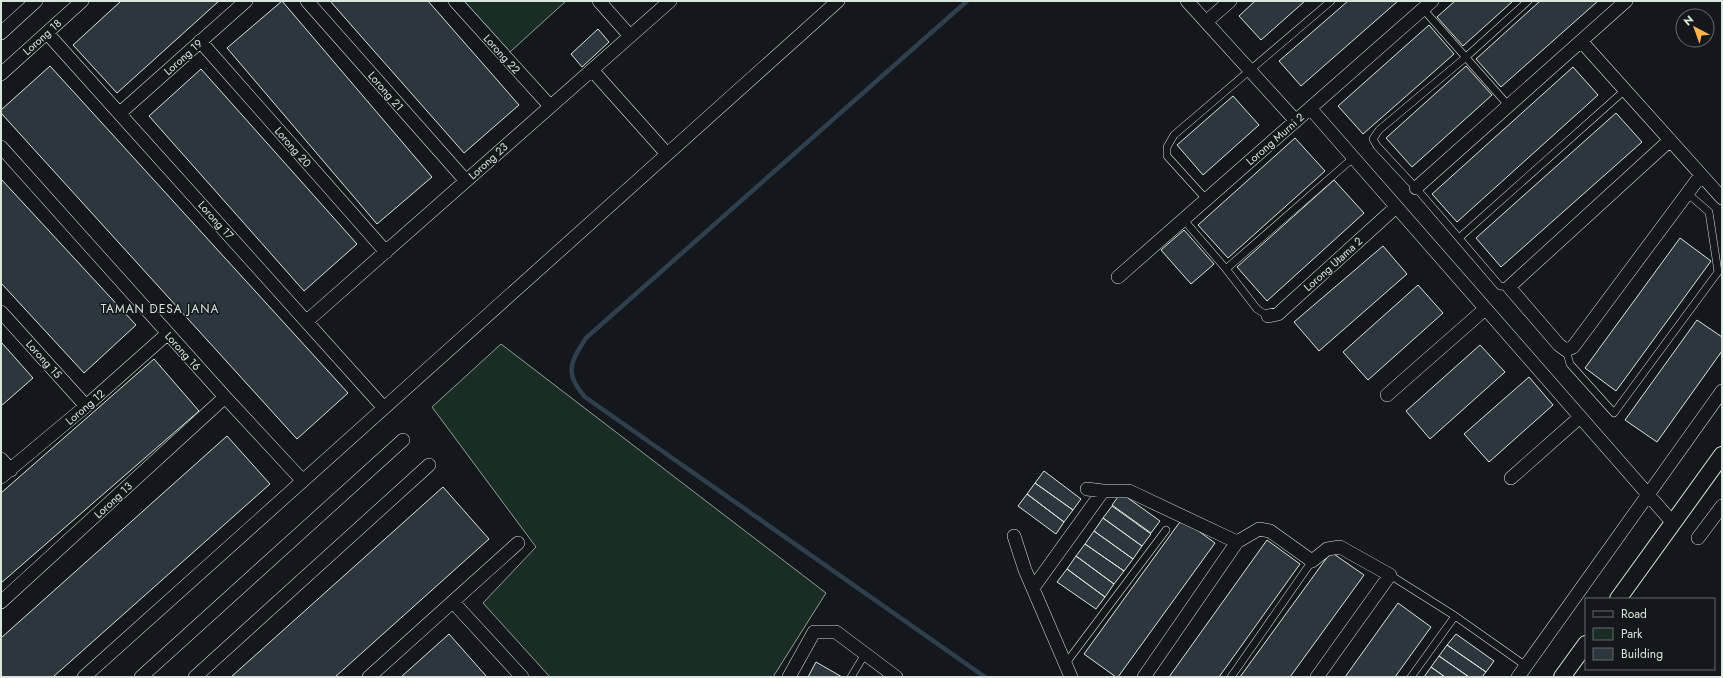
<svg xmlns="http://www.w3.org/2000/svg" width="1723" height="678" font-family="Jost,sans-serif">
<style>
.green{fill:#1a2d24;stroke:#939e99}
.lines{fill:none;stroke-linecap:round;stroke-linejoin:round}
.stream{stroke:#2f3f4d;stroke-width:4.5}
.building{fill:#2c363c;stroke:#d8e6dc}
.service-casing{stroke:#d8e6dc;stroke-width:8}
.minor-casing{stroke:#d8e6dc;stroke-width:14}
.tertiary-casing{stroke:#d8e6dc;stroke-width:18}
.service{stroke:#14181c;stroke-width:7}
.minor{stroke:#14181c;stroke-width:13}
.tertiary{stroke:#14181c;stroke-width:16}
.labels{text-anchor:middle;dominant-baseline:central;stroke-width:3;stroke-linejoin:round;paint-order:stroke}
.street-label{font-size:11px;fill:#d8e6dc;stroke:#14181c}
.neighbourhood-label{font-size:12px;letter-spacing:1px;fill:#d8e6dc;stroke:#14181c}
</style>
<rect width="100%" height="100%" fill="#14181c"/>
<path class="green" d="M464,1h102l-56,51z
M501,344l325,249 -53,84h-223l-67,-74 53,-56 -104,-140z"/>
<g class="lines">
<path class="stream" d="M967,1l-381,337c-16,25 -22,35 -1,59l400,280"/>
</g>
<path class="building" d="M121,1h98l-102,92 -44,-48z
M282,1l150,176 -55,47 -150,-176z
M330,1h98l91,104 -55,48z
M1255,1h50l-44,39 -22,-24z
M1348,1h50l-97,85 -22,-25z
M1455,1h58l-50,45 -26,-29z
M1540,1h58l-97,86 -25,-28z
M1429,25l25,29 -91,80 -25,-28z
M598,29l11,13 -27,25 -11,-13z
M50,66l298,327 -51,46 -296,-326v-3z
M1466,66l26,29 -80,72 -26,-29z
M1573,67l25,28 -141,127 -25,-28z
M201,69l156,175 -53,47 -155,-175z
M1233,96l26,29 -56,50 -26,-30z
M1616,113l26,29 -141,125 -25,-29z
M1295,138l30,33 -97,87 -30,-33z
M1,179l135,146 -52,48 -83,-90z
M1334,180l30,33 -97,88 -30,-34z
M1184,230l30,34 -23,20 -30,-34z
M1680,238l31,23 -95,130 -31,-23z
M1383,246l24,28 -88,77 -25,-29z
M1418,285l25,28 -75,67 -25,-28z
M1697,320l25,17v14l-65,91 -32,-22z
M1,342l32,36 -32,28z
M1480,345l25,27 -75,67 -24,-28z
M154,359l45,52 -198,172v-90z
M1529,377l24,28 -64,57 -25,-28z
M227,436l43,48 -217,193h-52v-39z
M1044,471l37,28 -8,11 -38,-27z
M1035,483l38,27 -9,12 -37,-28z
M443,487l46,52 -154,138h-104z
M1121,493l39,28 -9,12 -39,-28z
M1027,494l37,28 -8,12 -38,-28z
M1112,506l39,28 -9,12 -39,-28z
M1103,518l39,28 -9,13 -39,-28z
M1182,519l33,24 -97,134h-2l-32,-23z
M1094,531l39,28 -9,12 -39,-27z
M1267,540l33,24 -81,113h-50z
M1085,544l39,27 -10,13 -38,-28z
M1331,552l33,23 -74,102h-50z
M1076,556l38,28 -9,13 -38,-28z
M1067,569l38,28 -9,12 -39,-27z
M1398,603l33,24 -36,50h-50z
M449,634l38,43h-86z
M1456,634l38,27 -8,11 -39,-27z
M1447,645l39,27 -4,5h-13l-30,-21z
M1439,656l30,21h-24l-14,-10z
M816,662l26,15h-34z
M1431,667l14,10h-21z"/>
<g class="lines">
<defs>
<path id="service" d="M1423,9l85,96
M1206,199l-39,-43v-9l7,-12 157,-134
M1183,219l43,50 31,40 11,7
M1459,238l166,-148
M1226,269l127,-111
M1509,287l-9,-1 -84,-98 -39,-42 -4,-7 6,-9 87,-73 62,-56
M1566,350l4,14 44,49 104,-141 -9,-60 -22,-19
M1390,575l65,41 71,50
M1066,663l100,-133
M851,677l14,-23
M1231,677l81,-116
M1411,677l44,-61"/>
<path id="minor" d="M307,1l159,180
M455,1l95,105
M599,1l31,35
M1187,1l109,120
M1206,22l24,-21
M1,33l35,-32
M47,33l337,375
M200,41l186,211
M1581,41l141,157
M592,70l75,84
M1,74l81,-73
M1310,108l363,415
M120,113l126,-112
M1670,140l-161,147 50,58 7,5 7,-3 128,-172
M1,147l224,250 77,83
M1416,188l210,-187
M1118,277l314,-276
M1,312l85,94
M1268,316l10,-2 118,-107
M307,321l363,-320
M1387,395l98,-86
M1,459l10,11
M1,477l85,-71 81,-72
M1511,478l69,-61
M1087,489l16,2h26l108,51 22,-13 11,2 42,30 15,-12 13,-2 50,28 -73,102
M1014,536l11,34 46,107
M1698,538l24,-32
M1033,588l70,-97
M1,602l224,-205
M453,602l69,75
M84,677l754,-676
M141,677l262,-237
M195,677l234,-212
M369,677l149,-134
M789,677l25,-45h22l60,45
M1144,677l93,-135
M1518,677l204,-286"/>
<path id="tertiary" d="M1618,599l104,-144
M1562,677l24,-33"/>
</defs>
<use href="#service" class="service-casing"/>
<use href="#minor" class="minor-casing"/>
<use href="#tertiary" class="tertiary-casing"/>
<use href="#service" class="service"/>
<use href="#minor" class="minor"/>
<use href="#tertiary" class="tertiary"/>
</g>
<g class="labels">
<g class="street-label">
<text transform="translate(42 37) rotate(-42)">Lorong 18</text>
<text transform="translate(502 54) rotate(48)">Lorong 22</text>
<text transform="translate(183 57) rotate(-42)">Lorong 19</text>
<text transform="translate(386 91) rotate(49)">Lorong 21</text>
<text transform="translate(1275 139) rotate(-41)">Lorong Murni 2</text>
<text transform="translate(293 147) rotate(49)">Lorong 20</text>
<text transform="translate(488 161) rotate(-42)">Lorong 23</text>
<text transform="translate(216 220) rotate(48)">Lorong 17</text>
<text transform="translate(1333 264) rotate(-42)">Lorong Utama 2</text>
<text transform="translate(183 351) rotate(48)">Lorong 16</text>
<text transform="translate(44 359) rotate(48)">Lorong 15</text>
<text transform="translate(85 407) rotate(-41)">Lorong 12</text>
<text transform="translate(113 500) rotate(-43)">Lorong 13</text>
</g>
<g class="neighbourhood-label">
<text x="160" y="309">TAMAN DESA JANA</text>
</g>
</g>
<rect width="1723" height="678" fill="none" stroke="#d8e6dc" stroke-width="4"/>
<rect x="1585" y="598" width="130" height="72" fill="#14181c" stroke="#626a69"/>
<rect x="1593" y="611" width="20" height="6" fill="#14181c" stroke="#626a69"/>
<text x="1621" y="618" font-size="12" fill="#d8e6dc">Road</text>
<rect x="1593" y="628" width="20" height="12" fill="#1a2d24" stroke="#626a69"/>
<text x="1621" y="638" font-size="12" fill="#d8e6dc">Park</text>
<rect x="1593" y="648" width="20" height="12" fill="#2c363c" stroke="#626a69"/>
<text x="1621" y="658" font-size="12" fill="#d8e6dc">Building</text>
<g transform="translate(1695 28) rotate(319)"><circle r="19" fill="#14181c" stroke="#626a69"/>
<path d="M0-3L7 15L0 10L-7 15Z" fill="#ffb74d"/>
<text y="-6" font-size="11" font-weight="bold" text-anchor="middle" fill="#d8e6dc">N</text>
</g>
</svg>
